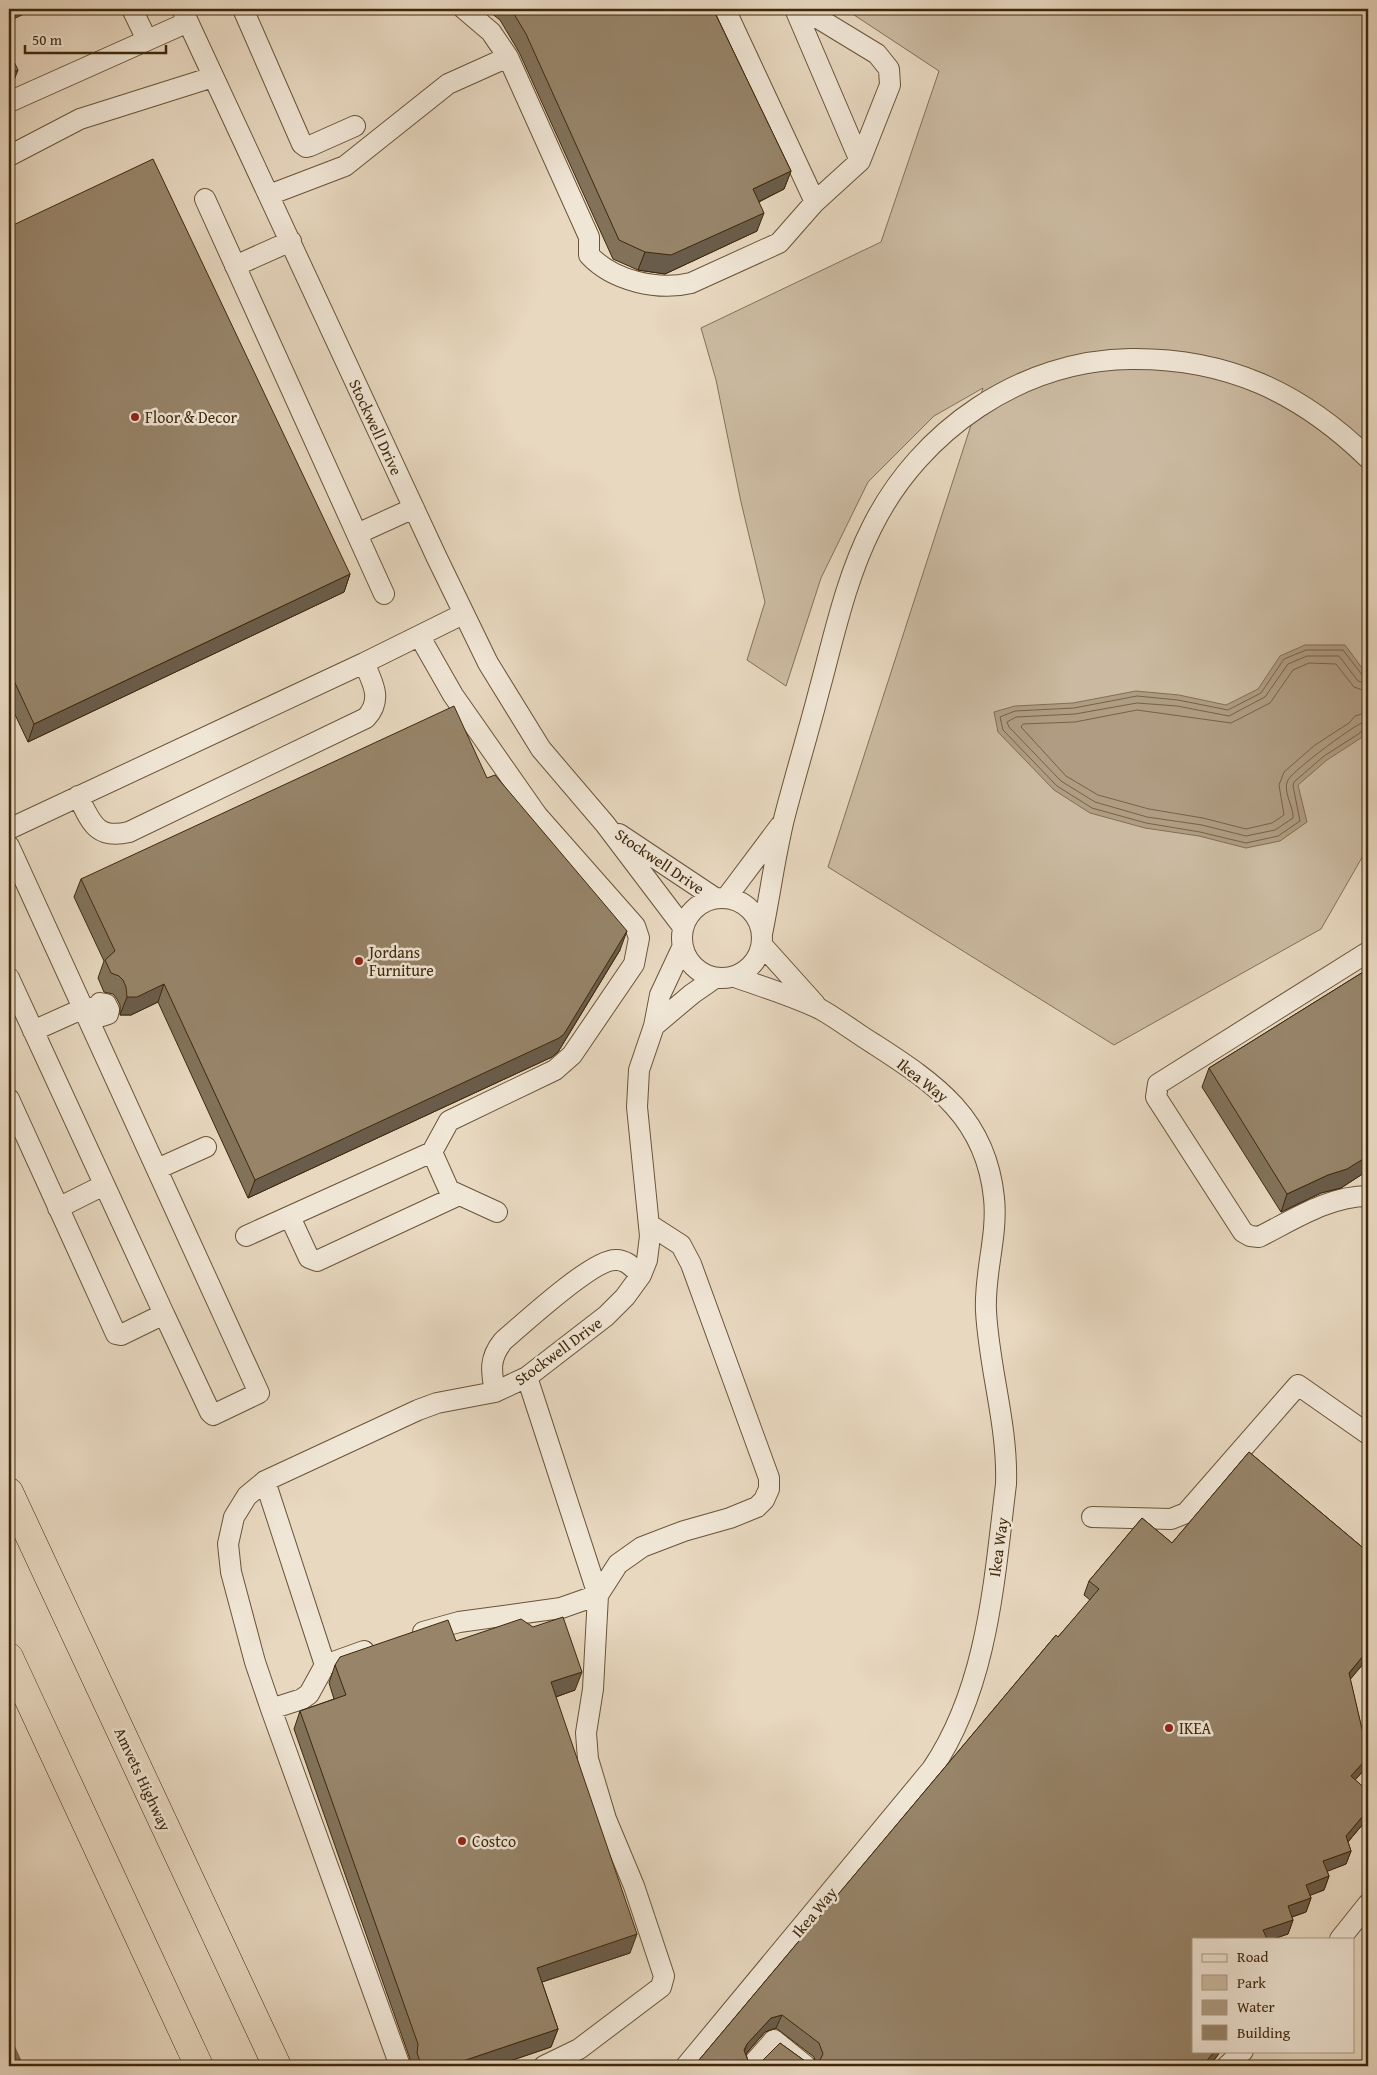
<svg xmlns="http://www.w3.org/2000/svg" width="1377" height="2075" font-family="'Gentium Book Plus',serif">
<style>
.green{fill:#cbbaa1;stroke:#857156}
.water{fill:#af9c82;stroke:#826e52}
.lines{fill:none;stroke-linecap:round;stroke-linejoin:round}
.shore{stroke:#776246;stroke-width:1}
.stream{stroke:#826e52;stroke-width:5.5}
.minor-casing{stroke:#695438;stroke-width:22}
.highway-casing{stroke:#3f280b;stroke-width:29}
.minor{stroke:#f0e6d6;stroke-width:20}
.highway{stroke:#e8d8c0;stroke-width:28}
.wall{fill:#82725a;stroke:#3f280b;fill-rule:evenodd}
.shaded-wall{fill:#6a5c4a;stroke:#3f280b}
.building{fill:#978469;stroke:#3f280b;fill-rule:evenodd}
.poi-dot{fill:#8f2418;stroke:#f0e6d6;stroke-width:2}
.labels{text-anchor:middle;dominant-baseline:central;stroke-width:5;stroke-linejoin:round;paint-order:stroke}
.poi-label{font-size:16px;fill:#3f280b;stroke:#f0e6d6;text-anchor:start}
.street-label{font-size:16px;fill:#3f280b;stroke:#f0e6d6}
</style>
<rect width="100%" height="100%" fill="#e8d8c0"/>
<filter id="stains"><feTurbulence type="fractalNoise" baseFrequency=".004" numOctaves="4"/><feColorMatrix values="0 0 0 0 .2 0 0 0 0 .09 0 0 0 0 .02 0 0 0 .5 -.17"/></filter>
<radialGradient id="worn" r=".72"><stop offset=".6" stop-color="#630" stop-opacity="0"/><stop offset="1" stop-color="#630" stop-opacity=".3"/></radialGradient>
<path class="green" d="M845,9h523v838l-47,82 -207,116 -286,-178 155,-479 -49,28 -66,66 -47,96 -35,108 -39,-26 18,-58 -24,-100 -25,-122 -15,-52 180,-86 58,-171z"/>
<path class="water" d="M1305,645h40l23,31v51l-4,9 -37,24 -29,25 9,37 -27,19 -34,7 -47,-12 -54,-8 -55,-15 -36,-23 -56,-58 -4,-20 21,-6 58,-3 63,-12 43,4 47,10 32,-16 22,-33z"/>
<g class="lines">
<path class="shore" d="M1368,678l-5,-2 -20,-26h-37l-22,9 -23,34 -33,17 -50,-10 -41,-4 -63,12 -59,3 -15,6 3,13 54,56 35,22 54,15 54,9 46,11 32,-7 22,-15 -7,-35 1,-4 30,-26 36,-23 4,-6 4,-1
M1368,684l-10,-3 -19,-25h-32l-19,8 -23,33 -36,19 -52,-10 -40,-3 -62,11 -59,3 -9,5 2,5 52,54 34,21 52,15 55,8 44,11 29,-6 18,-12c1,-11 -11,-27 -5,-38 4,-9 72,-60 80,-60
M1368,692l-14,-5 -18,-23 -27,-1 -16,7 -23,33 -39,20 -94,-13 -62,12 -52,2 -2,3 45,49 32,19 51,14 54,9 43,11 26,-6 12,-8 -5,-30 5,-13 31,-27 34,-22 6,-7 13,-4"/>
<path class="stream" d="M9,2040l12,26"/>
<defs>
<path id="minor" d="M132,9l15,31
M182,9l255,549 51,105 53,86 64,75 78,103
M243,9l59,135 4,3 4,-1 45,-20
M795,9l65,152
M803,9l74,45 12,15 1,16 -30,76 -45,41
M508,57l81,180v18c24,26 69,36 102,28l88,-40 36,-41 -90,-193
M9,102l179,-80
M9,156l71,-37 133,-42
M269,195l76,-29 103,-82 60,-27 -17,-25 -27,-23
M205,199l179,395
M235,266l56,-25
M357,534l57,-26
M420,637l33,58 84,120 98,111 4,12 -5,26 -62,91 -17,15 -106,51 -17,31
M78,796c13,26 18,44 51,36l237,-114c17,-18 7,-35 -2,-55
M9,829l355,-166 99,-49
M619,834l96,64
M9,846l250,547 -46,22 -3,-3 -46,-98 -43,21 -5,-1 -107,-235
M682 938a40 40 0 1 1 80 0a40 40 0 1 1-80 0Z
M726,898l54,-72
M762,934c8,-39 13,-78 22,-115 11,-43 24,-85 35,-128 15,-55 27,-113 53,-164 48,-97 150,-167 259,-168 96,-1 169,33 237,99
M762,945l53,59
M1368,952l-210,132 -2,13 87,135 7,4 9,1c34,-17 70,-41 109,-41
M9,978l155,336
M654,1026l38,-32 23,-16
M33,1031l51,-23h12l4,-5 6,1 3,6 -1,4 -6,2 -6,-4v-4
M157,1169l49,-22
M58,1208l46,-23
M290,1217l19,41 8,3 142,-66
M246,1236l186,-84 17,38 48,22
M527,1377l71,218 -5,94 -7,44 2,26 18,60 28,67 30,90 -3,11 -82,62 -35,17
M495,1392c-4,-21 -6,-34 8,-51 21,-18 89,-81 112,-81 11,-1 18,8 26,15
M265,1481l60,184
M1092,1517l79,2 15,-6 112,-128 70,49
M423,1632l36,-10 102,-14 37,-13 20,-31 24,-17 42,-16 46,-13 27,-11 7,-7 5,-11v-11l-78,-214 -10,-19 -31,-20
M364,1651l-39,14 -16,29 -7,5 -31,10 -16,-47 -24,-90 -3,-28 6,-27 13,-21 18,-15 153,-71 19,-7 58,-11 32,-15 79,-61 19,-19 16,-22 6,-15 3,-24 -13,-129 2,-37 15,-44 6,-31 22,-47
M271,1709l129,357
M1340,1939l28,-35
M686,2066l246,-297c56,-83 62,-188 74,-285 2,-59 -17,-115 -20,-173 -2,-38 12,-75 8,-113 -8,-80 -58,-114 -120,-154 -18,-11 -36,-25 -54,-35 -27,-13 -57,-22 -85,-32
M751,2066l23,-26 32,26
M1227,2066l16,-15"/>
<path id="highway" d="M9,1492l268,574
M9,1657l190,409"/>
</defs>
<use href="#minor" class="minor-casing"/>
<use href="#highway" class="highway-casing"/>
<use href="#minor" class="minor"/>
<use href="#highway" class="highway"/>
</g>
<path class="wall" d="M486,9h227l78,162 -7,18 -25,13 -2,29 -92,43 -27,-4 -25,-11 -94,-207 -19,-32z
M9,227l341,347 -6,18 -316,150 -19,-40z
M487,778l133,172 -62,102 -6,5 -304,141 -90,-196 -27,13h-11v-10l-3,-6 -4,-5 -9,-2 -6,-14 6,-17 -30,-64 7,-18z
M1368,969v210l-4,-6 -23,15 -20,5 -40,19 -79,-125 7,-19z
M1249,1452l119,100v106l-18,21 18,76v2l-4,13 -9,10 13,11v27l-20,24 3,9 -5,13 -19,7 2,5 -5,14 -14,5 1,3 -5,14 -14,5 1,3 -5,14 -15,5h-80v112h27l-2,4 -9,11h-515l362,-431 2,2 32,-37 -6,-5 5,-14 53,-63 30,25zM776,2028l38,29 1,4 -6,3 -29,-21 -20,20 -6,1 -6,-3 -2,-7 19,-22z
M456,1641l119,49 -19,7 74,256 -88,29 16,47 -7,18 -56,19h-84v-4l-117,-333 6,-18 34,-12 -5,-16 6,-18z"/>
<path class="shaded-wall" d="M12,9h23l-26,12v-11z
M18,70l-5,13 -4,2v-11z
M791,171l-7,18 -38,19 7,-19z
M764,213l-7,18 -92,43 -27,-4 7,-18z
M350,574l-6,18 -316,150 6,-18z
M627,931l-7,19 -62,102 -6,5 -304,141 7,-18z
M164,984l-6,18 -27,13h-11l7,-18z
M1368,1156v6l-4,11 -23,15 -20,5 -40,19 6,-18z
M1368,1650v8l-24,29 5,-14z
M582,1672l-7,18 -31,11 7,-19z
M1368,1757l-4,13 -18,20 5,-14z
M1368,1810v8l-27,32 5,-14z
M1351,1851l-5,13 -28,11 5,-14z
M1329,1876l-5,14 -23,9 5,-14z
M1311,1898l-5,14 -23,8 5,-14z
M1293,1920l-5,14 -15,5h-13l3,-9z
M637,1934l-7,19 -100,33 7,-18z
M782,2015l-6,13 -11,4 -23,26 5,-14 24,-26z
M558,2029l-7,18 -56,19h-47z
M1215,2051h5l-2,4 -9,11h-7z"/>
<path class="building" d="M511,9h202l78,162 -38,18 11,24 -93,42 -26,-3 -26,-12 -93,-206z
M9,51l9,19 -9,4z
M153,159l197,415 -316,150 -25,-54v-443z
M454,706l33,72 8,-3 132,156 -63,103 -5,4 -304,142 -91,-196 -27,13h-10l-1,-10 -3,-7 -4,-4 -8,-3 -6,-13 10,-9 -34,-72z
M1368,969v187l-21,13 -19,6 -41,19 -78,-126z
M1249,1452l119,100v98l-19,23 19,82v2l-17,19 17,15v19l-22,26 5,15 -28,10 6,15 -23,9 5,13 -23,8 5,14 -30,10 4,9h-74v112h22l-13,15h-508l362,-431 2,2 41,-48 -10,-8 53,-63 30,25zM782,2015l37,28 4,11 -3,6 -11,4 -29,-21 -20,20 -6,1 -6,-3 -4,-11 3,-6 24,-26z
M563,1617l19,55 -31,10 86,252 -100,34 21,61 -110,37h-22l-5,-2 -4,-11 1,-9 -118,-333 46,-16 -11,-30 5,-8 108,-37 8,21 65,-22 12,8z"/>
<g class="poi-dot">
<circle cx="135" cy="417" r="5"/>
<circle cx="359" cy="961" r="5"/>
<circle cx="1169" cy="1728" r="5"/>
<circle cx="462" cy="1841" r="5"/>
</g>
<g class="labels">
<g class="poi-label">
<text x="145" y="417">Floor &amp; Decor</text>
<text x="369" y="952">Jordans<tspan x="369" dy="18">Furniture</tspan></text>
<text x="1179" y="1728">IKEA</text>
<text x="472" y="1841">Costco</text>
</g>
<g class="street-label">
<text transform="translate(376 427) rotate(65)">Stockwell Drive</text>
<text transform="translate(660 861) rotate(34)">Stockwell Drive</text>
<text transform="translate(923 1080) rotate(38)">Ikea Way</text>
<text transform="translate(558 1351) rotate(-36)">Stockwell Drive</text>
<text transform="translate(998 1547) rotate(-82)">Ikea Way</text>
<text transform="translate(143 1779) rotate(65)">Amvets Highway</text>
<text transform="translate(814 1912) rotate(-50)">Ikea Way</text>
</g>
</g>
<rect width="1377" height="2075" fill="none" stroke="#e8d8c0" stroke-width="30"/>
<rect x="10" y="10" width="1357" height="2055" fill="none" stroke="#3f280b" stroke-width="2.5"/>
<rect x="15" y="15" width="1347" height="2045" fill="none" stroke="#3f280b"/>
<rect x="1192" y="1938" width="162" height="115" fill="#f0e6d6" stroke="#a99a85"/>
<rect x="1202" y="1954" width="25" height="8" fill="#f0e6d6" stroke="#a99a85"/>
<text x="1237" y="1962" font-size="15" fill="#3f280b">Road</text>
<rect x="1202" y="1975" width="25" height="15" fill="#cbbaa1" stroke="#a99a85"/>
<text x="1237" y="1988" font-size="15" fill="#3f280b">Park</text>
<rect x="1202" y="2000" width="25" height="15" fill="#af9c82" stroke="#a99a85"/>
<text x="1237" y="2012" font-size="15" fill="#3f280b">Water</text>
<rect x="1202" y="2025" width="25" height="15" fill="#978469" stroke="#a99a85"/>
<text x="1237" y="2038" font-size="15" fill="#3f280b">Building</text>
<path d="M25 45v8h141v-8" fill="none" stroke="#3f280b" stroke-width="2.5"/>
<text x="32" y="45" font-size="15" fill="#3f280b" stroke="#f0e6d6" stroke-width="4" paint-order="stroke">50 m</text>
<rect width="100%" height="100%" filter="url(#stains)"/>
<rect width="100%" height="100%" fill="url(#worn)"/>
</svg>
